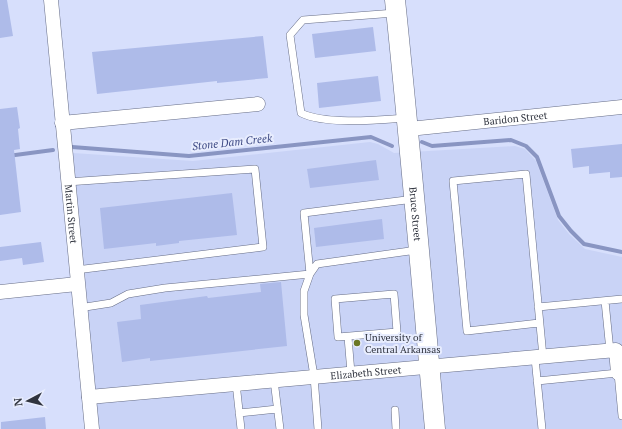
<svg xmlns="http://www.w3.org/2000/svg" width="622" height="429" font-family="'PT Serif',serif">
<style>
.built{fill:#c9d3f6}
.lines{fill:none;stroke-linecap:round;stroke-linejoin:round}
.stream{stroke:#8995c2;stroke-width:4}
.building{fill:#aebbe9}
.lane-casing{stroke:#666d86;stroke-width:8}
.street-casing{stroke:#666d86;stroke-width:15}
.secondary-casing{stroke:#666d86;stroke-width:21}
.lane{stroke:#fff;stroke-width:7}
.street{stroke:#fff;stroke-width:14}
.secondary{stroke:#fff;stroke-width:20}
.poi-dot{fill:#6b7825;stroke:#e8edfe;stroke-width:1.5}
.labels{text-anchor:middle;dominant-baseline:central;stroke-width:4;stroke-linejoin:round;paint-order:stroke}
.street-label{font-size:10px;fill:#30343f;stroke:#e8edfe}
.poi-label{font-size:10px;fill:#30343f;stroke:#e8edfe;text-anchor:start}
.water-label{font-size:11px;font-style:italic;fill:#3f4b85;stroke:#e8edfe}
</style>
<rect width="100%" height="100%" fill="#d7dffc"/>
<path class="built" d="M370,142l8,2 16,9 121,-7 10,3 11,12 22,59 11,14 16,15 37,8v172h-523l-26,-276 120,8z"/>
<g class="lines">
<path class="stream" d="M422,142l10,4 79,-6 15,6 11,11 22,59 12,15 13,13 38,8
M72,147l117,9 182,-19 21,9
M0,157l53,-7"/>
</g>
<path class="building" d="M0,0h7l6,36 -13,2z
M373,27l3,24 -61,7 -3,-24z
M263,36l5,42 -51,5v-2l-120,13 -5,-42z
M378,76l3,25 -62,7 -2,-25z
M17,107l3,21 -2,1 2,20 -6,1 7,62 -21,3v-106z
M622,144v33l-12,1v-6l-21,2v-8l-16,2 -2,-19z
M376,160l3,20 -69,8 -3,-19z
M232,193l5,42 -58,6v2l-23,3v-3l-52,6 -4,-41z
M382,219l2,20 -68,8 -2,-19z
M41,242l3,20 -21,3 -1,-7 -22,3v-14z
M281,282l6,64 -137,15v-3l-28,4 -5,-40 24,-3 -1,-14 67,-9 1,2 53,-6 -1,-8z
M45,417l1,12h-45v-7z"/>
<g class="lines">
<defs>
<path id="lane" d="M395,13l-92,7 -13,15 11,78c24,12 77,7 104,5
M67,182l188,-13 8,78 -187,23
M394,294l3,38 -59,5 -3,-38z
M605,301l5,50
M538,307l84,-8
M79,308l32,-5 17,-9 37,-6 145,-14 -6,-61 110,-14
M539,323l-72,8 -14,-150 73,-7 17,183
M348,337l3,36
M535,358l7,71
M274,380l6,49
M537,381l81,-8 4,43
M236,383l5,46
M395,410l1,19
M239,413l38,-4
M318,429l-4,-53 -10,-61v-24l6,-17 7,-10 100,-14"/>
<g id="street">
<path id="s1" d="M51,0l41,429"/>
<path d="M62,123l196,-19"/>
<path id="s2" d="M409,129l213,-22"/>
<path d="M0,292l77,-8"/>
<path id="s3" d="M89,397l527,-47 2,23h4"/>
</g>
<g id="secondary">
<path id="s4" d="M395,0c15,143 27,286 40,429"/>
</g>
</defs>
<use href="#lane" class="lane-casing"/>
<use href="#street" class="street-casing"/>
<use href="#secondary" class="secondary-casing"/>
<use href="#lane" class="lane"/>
<use href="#street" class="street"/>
<use href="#secondary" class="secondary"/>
</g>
<circle class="poi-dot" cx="357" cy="343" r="4"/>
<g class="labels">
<g class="street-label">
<text stroke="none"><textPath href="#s2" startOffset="107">Baridon Street</textPath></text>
<text stroke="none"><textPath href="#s4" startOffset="215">Bruce Street</textPath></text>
<text stroke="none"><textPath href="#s1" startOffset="215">Martin Street</textPath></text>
<text stroke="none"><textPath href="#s3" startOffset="278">Elizabeth Street</textPath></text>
</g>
<g class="poi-label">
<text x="365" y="337">University of<tspan x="365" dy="12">Central Arkansas</tspan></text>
</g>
<g class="water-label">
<text transform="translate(232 142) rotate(-6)">Stone Dam Creek</text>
</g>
</g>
<g transform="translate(28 401) rotate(263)" stroke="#e8edfe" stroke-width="3" paint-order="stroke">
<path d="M0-3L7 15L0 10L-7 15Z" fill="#30343f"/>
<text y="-6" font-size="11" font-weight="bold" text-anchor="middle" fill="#30343f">N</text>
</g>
</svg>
